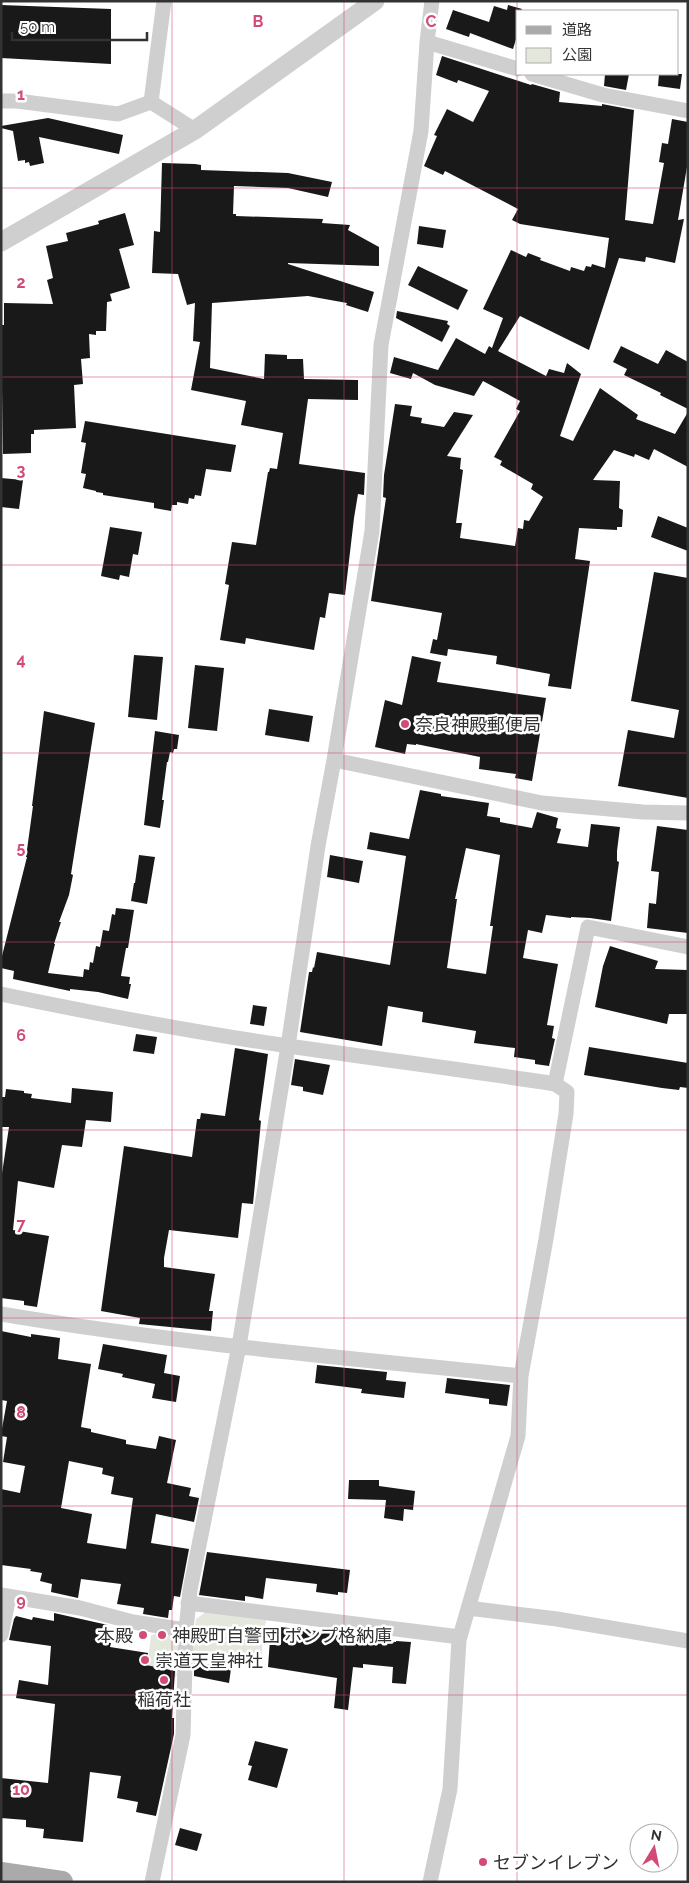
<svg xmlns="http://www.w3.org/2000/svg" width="689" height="1883" font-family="Raleway,'Noto Sans JP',sans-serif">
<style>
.green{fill:#e4e8dc}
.building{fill:#191919;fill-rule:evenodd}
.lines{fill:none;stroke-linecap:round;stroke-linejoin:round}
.minor{stroke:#cfcfcf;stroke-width:15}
.tertiary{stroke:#cfcfcf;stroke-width:19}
.primary{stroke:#aaa;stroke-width:22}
.grid{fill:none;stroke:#d24b74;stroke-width:1;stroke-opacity:0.55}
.poi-dot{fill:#d24b74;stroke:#fff;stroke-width:2}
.labels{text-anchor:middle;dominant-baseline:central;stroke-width:5;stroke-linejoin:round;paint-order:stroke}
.poi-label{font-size:18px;fill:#323232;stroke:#fff;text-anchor:start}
.grid-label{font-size:16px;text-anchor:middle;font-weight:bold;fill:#d24b74;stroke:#fff;stroke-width:5;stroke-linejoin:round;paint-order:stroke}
</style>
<rect width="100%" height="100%" fill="#fff"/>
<path class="green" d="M207,1611l59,9 -6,46 -70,-11 6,-36z
M177,1631v6l3,3 -2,16 -5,7 4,12 -7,9 -23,-17 4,-31 5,-3z"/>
<path class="building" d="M1,5l110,4v55l-110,-6z
M508,5l14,4 -1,2h-3v22l-5,16 -43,-16 -1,4 -23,-8 7,-19 36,12 5,-16 13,4z
M442,56l89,29 1,-1 28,8 -1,10 43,4v-2l32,6 -9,110 28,4 11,-61 -5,-1 3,-19 6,1 4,-25 16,3v39l-10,59 6,-1 -9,44 -29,-6 -1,5 -26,-4 -30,92 -69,-34 -22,35 48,25 3,-7 15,4 3,-10 14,11 -21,62 13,5 27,-53 38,27 -2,4 39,15 13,-22v55l-34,-18 -5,11 -14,-6 -1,3 -20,-7 -21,30 27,1 -1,27 4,2 -1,17h-5v3l-38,-2 -4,31 15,2 -19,128 -23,-3 2,-12 -54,-10 1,-8 -49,-7 -1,7 -17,-3 3,-14 4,1 5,-27 -71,-12 15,-103 -3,-1 1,-22 11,-71 17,2 -2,10 12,2 -1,5 23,4 10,-15 19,3 -26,41 14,2 -1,11 3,1 -7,53h6l-2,15 55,8 3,-18 5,1 1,-9 5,1 14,-24 -12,-8 2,-5 -33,-19 2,-4 -8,-4 26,-46 -4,-2 4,-8 -37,-20 -9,15 -39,-11 -22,-12 -2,6 -21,-6 4,-16 44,13 18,-32 29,16 4,-8 3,2 11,-30 -20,-9 28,-59 15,7 2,-4 13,5 -1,2 30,11 1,-4 13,4 2,-5 5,1 1,-3 13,4 4,-30 -89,-14 -8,-4 6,-11 -73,-38 -2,4 -19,-9 13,-30 -3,-1 13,-26 26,13 16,-31 -31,-11 -1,3 -21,-8z
M605,74h24l-3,16 -22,-4z
M659,74h23l-2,15 -22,-3z
M48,118l75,17 -4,19 -80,-17 5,26 -14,3 -1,-4 -4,1v-3l-7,1 -5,-30 -12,-3v-2z
M162,163l33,1 6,1v5l87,3 44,9 -4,15 -40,-9 -54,-2 -1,28h3v2l87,3 -1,4 28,2 -2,5 31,17v19l-91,-3v1l86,28 -6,20 -22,-7 1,-2 -39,-7 -96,7 -2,65 54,11 1,-25 22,1v4h16l1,20 54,1v20l-50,-1 -9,65 66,9 -1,22 -6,-1 -4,24 -9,77 -16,-2 -4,25 -5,-1 -6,33 -68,-12 -1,6 -25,-4 9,-55 -4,-1 7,-42 24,3 12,-73h1l1,-4 7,1 6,-36 -42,-8 5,-24 -55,-11 9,-48 -7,-1 2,-38 -8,2 -9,-31 -26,-1 2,-42 6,1z
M125,213l9,32 -15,4 11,39 -20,6 2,7 -5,1 -1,29h-10v4l-7,-1 1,24 -9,1 2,25 -9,1 2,43 -42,2v4h-3v19l-28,1 -2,-129h3v-22l49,1 -6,-24 6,-2 -7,-32 22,-5 -2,-8 33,-9 -1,-3z
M419,226l27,4 -3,18 -26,-4z
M418,266l50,24 -10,20 -50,-25z
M397,311l51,10 -1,3 3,2 -8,16 -46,-24z
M621,346l37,18 8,-14 22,12v47l-28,-14 1,-2 -37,-18 3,-6 -14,-7z
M85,421l151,24 -5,27 -25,-3 -5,27 -6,-1 -1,4 -5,-1 -1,6 -11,-2v3h-5l-1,6 -17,-3v-5l-51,-8v-2l-7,-1v-1l-13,-3 3,-14 -5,-1 5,-30 -5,-1z
M1,478l22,2 -4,29 -18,-2z
M658,516l30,12v23l-37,-14z
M110,527l32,5 -4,23 -5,-1 -4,23 -9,-2 -1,5 -18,-4z
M654,572l34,6v220l-70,-12 10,-56 46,8 5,-28 -48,-9z
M134,655l29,2 -6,63 -29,-3z
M412,656l29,6 -4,20 109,16 -14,83 -17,-3 1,-4 -37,-5 1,-12 -64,-13v1l-9,-1 -2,10 -30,-7 10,-47 17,5z
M195,665l29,3 -7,63 -29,-3z
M269,709l44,7 -4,26 -44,-7z
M44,711l51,12 -24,151 2,1 -4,20 -10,27h2l-7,22h1l-7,29 35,4 1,-8 5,1 1,-8 3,1 3,-17 4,1 3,-17 6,1 3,-17 3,1 1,-7 18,2 -6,38h-2l-5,28 9,1 -1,7h2l-3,15 -30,-7 -28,-3v2l-57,-12 1,-8 -13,-3v-8l26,-103h-1l7,-51h-1z
M155,731l24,4 -2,14h-3l-1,4 -3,-1 -2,10h-1l-5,38h2l-4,28 -16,-3z
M420,790l21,4v2l48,7 -2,13 13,2v4l32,6 5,-16 21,6 -2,10 5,1 -4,14 31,4 3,-23 29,3 -3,24v10l2,1 -8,59 -21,-3 -19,-1v1l-25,-3 -4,18 -14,-3 -5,28 35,6 -11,61 7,1 -2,12 3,1 -6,27 -14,-2v-4l-21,-3 1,-9 -41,-5 2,-12 -54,-9 1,-10 -35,-6 -6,40 -82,-14 9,-60h3l1,-5 1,1 3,-16 73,13 16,-109 -39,-7 3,-17 39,7zM466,848l34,7 -10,71h3l-7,48 -39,-6 10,-69h-2z
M657,826l31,4v103l-41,-5 2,-25 7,1 3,-32 -8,-1z
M139,855l16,2 -8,47 -16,-3 3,-18h1z
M330,855l33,6 -4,22 -32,-6z
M610,946l48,15 -3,8 33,1v44h-19l-2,10 -72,-17 8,-41z
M253,1005l14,2 -3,19 -14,-2z
M136,1034l21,3 -3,17 -21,-3z
M589,1047l99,16v25l-8,-1 -1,3 -17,-2 -78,-13z
M235,1048l33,6 -9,66 2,1 -8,83 -11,-1 -4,35 -69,-8 -5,28v9l51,7 -6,37h4l-2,20 -72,-7 1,-6 -39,-7 23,-165 68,11 5,-38h3l1,-6 24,3z
M295,1059l35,6 -7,30 -20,-4v-4l-12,-2z
M72,1088l41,4 -2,30 -25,-2 -4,27 -20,-2 -8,43 -36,-7 -5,49 36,6 -12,71 -13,-2v-4l-23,-3v-118l8,-53h-7l-1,-30h4l1,-8 18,2v2l8,1 -1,4 40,5z
M1,1331l30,6v-3l29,4 -2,21 33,5 -10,63 10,2v3l35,8v4l30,5 3,-13 17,4 -9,43 24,5 -2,8 10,2 -5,24 -38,-8 -5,29 38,6 -9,48 -6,-1 -2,14h-3l-1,8 -25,-4 1,-6 -27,-4 4,-20 -40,-5 -3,19 -27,-6 1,-8 -12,-3 2,-8 -12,-2 1,-2 -30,-4v-76l19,4 5,-27 -22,-4 4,-25 -6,-1v-2l6,-33 -6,-1zM69,1461l34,7 -1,6 12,3 -3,17 22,4 -7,51 -39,-6 5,-29 -31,-6z
M103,1344l64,11 -3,18 16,3 -4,26 -24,-4 3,-14 -33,-7 1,-3 -25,-5z
M317,1365l70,7 -1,8 20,2 -2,16 -43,-5 1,-4 -47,-6z
M447,1378l63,7 -3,21 -18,-2v-5l-44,-6z
M349,1480h30v6l36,5 -2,19 -9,-1 -1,12 -19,-3 2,-18 -38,-1z
M207,1552l143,18 -3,23 -9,-1v3l-22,-3 1,-8 -51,-6 -3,21 -18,-3v5l-46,-6z
M54,1613l54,12 -3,17 6,1 -1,4 38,6 -2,12 29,6 -3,47h2v16l-18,82 -20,-4 2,-10 -21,-4 4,-22 -31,-4 -7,70 -40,-4 1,-9 -18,-2v-7l-25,-2v-40l47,5 7,-79 -39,-6 3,-18 29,5 3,-39 -42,-6 5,-21 2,-3 16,4 1,-3 21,4z
M271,1626l63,7 -1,2 63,7v-1l15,1 -5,42 -14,-1 1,-16 -30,-3v4l-10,-1 -5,43 -14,-2 3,-30 -69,-11z
M194,1662l37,7 -2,14 -35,-7z
M255,1741l33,8 -11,39 -29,-8 4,-14 -4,-1z
M180,1828l22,6 -5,17 -22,-6z"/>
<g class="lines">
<path class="minor" d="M164,1l-13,101 44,28
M427,42l91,27
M532,74l71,21 85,16
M1,101h16l101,13 33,-12
M334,760l208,43 101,9 45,1
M1,994c96,20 191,38 288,52 88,13 177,24 266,38l12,8 -1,22 -20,125 -25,137 -3,60 -59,204 -9,149 -20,93
M555,1084l33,-157 100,20
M1,1314c172,29 347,44 520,62
M1,1595l79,13 53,14 53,8
M188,1603l272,34
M468,1608l89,11 131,22
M1,1635l8,-38
M152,1882l31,-147 3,-105 4,-40 49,-244 49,-300 30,-200 16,-86 38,-229 9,-186 40,-214 6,-89 5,-41"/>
<path class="tertiary" d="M1,242l194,-112 180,-129"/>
<path class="primary" d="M1,1873l61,9"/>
</g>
<path class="grid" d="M172,1v1881M344,1v1881M517,1v1881M1,188h687M1,377h687M1,565h687M1,753h687M1,942h687M1,1130h687M1,1318h687M1,1506h687M1,1695h687"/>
<g class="poi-dot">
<circle cx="405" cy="724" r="5"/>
<circle cx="143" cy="1635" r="5"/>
<circle cx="162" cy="1635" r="5"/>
<circle cx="145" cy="1660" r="5"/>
<circle cx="164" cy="1680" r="5"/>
<circle cx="483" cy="1862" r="5"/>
</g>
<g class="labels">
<g class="poi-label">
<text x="415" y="724">奈良神殿郵便局</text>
<text x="133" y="1635" text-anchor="end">本殿</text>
<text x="172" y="1635">神殿町自警団 ポンプ格納庫</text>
<text x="155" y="1660">崇道天皇神社</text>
<text x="164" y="1699" text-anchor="middle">稲荷社</text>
<text x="493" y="1862">セブンイレブン</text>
</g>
</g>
<g class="grid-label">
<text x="258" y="27">B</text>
<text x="431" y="27">C</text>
<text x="21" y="100">1</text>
<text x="21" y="288">2</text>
<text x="21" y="476">3</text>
<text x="21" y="665">4</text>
<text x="21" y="853">5</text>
<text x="21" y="1041">6</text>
<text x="21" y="1230">7</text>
<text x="21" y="1418">8</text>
<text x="21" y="1606">9</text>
<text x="21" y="1795">10</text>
</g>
<rect width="689" height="1883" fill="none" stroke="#323232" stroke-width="5"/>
<rect x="516" y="10" width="162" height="65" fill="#ffffff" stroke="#adadad"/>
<rect x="526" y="26" width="25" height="8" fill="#aaaaaa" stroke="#adadad"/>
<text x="562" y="35" font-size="15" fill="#323232">道路</text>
<rect x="526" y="48" width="25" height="15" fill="#e4e8dc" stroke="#adadad"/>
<text x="562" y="60" font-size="15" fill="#323232">公園</text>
<g transform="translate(654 1848) rotate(10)"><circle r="24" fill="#ffffff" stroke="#adadad"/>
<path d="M0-4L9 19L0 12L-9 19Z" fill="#d24b74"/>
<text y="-8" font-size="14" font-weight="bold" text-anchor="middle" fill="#323232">N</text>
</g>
<path d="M12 32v8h135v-8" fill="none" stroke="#323232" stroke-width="2.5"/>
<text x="20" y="32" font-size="15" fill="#323232" stroke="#ffffff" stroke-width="4" paint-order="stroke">50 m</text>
</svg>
